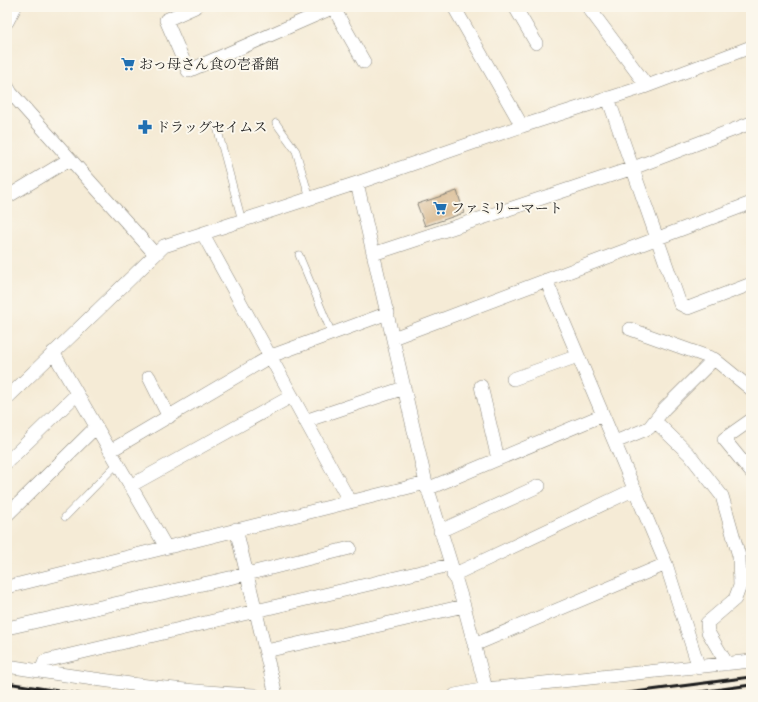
<svg xmlns="http://www.w3.org/2000/svg" width="758" height="702" font-family="'EB Garamond','Noto Serif JP',serif">
<style>
.building{fill:#c99f69}
.lines{fill:none;stroke-linecap:round;stroke-linejoin:round}
.service-casing{stroke:#888479;stroke-width:8}
.minor-casing{stroke:#888479;stroke-width:14}
.service{stroke:#fff;stroke-width:7}
.minor{stroke:#fff;stroke-width:13}
.rail{stroke:#1c1c1c;stroke-width:3}
.labels{text-anchor:middle;dominant-baseline:central;stroke-width:4;stroke-linejoin:round;paint-order:stroke}
.poi-label{font-size:14px;fill:#1c1c1c;stroke:#fbf7ec;text-anchor:start}
</style>
<rect width="100%" height="100%" fill="#fbf7ec"/>
<filter id="ink" filterUnits="userSpaceOnUse"><feTurbulence type="fractalNoise" baseFrequency=".025" numOctaves="2"/><feDisplacementMap in="SourceGraphic" scale="8" xChannelSelector="R" yChannelSelector="G"/><feConvolveMatrix kernelMatrix="1 2 1 2 8 2 1 2 1" color-interpolation-filters="sRGB"/></filter>
<filter id="wash" filterUnits="userSpaceOnUse"><feTurbulence type="fractalNoise" baseFrequency=".012" numOctaves="4" result="noise"/><feDisplacementMap in="SourceGraphic" scale="16" xChannelSelector="R" yChannelSelector="G"/><feGaussianBlur stdDeviation="0.9" result="paint"/><feColorMatrix in="noise" values="0 0 0 0 0 0 0 0 0 0 0 0 0 0 0 0 0 1.4 0 .05"/><feComposite in="paint" operator="in"/></filter>
<g filter="url(#wash)">
<rect width="100%" height="100%" fill="#f5ebd6"/>
<g id="blocks">
<path class="building" d="M457,191l7,22 -39,13 -8,-22z"/>
</g>
</g>
<g filter="url(#ink)">
<use href="#blocks" fill-opacity="0" stroke="#888479" stroke-width="1"/>
<g class="lines">
<defs>
<path id="service" d="M276,123l20,28 14,48
M217,127l25,94
M299,255l33,79
M65,517l52,-53"/>
<path id="minor" d="M195,7l-29,13 22,51 146,-64
M333,7l31,55
M454,7l68,119
M515,7l21,36
M588,7l59,79
M7,22l8,-15
M7,86l4,7 144,161
M608,98l72,206 8,4 63,-24
M357,183l69,300 38,123 22,83
M7,197l63,-38
M203,234l147,268
M373,254l260,-86 118,-45
M546,280l120,284 33,104
M630,329l84,30 37,30
M393,338l358,-135
M53,352l113,195
M149,377l20,40
M513,379l65,-23
M481,386l17,73
M7,398l157,-152 193,-63 165,-57 125,-40 104,-39
M751,420l-27,19 27,33
M305,421l99,-33
M655,421l34,33 33,42 17,60 1,30 -5,13 -28,24 1,9 19,32
M615,442l34,-14 15,-19 50,-50
M110,451l161,-95 117,-43
M7,462l70,-68
M130,486l162,-90
M427,489l176,-74
M7,515l89,-88
M236,529l40,166
M440,531l99,-45
M453,575l182,-86
M7,587l419,-104
M7,628l240,-54 103,-26
M474,645l192,-81
M266,651l198,-45
M7,666c83,13 164,25 247,29
M41,671l4,-10 405,-96
M455,695l31,-6 265,-28"/>
</defs>
<use href="#service" class="service-casing"/>
<use href="#minor" class="minor-casing"/>
<use href="#service" class="service"/>
<use href="#minor" class="minor"/>
<path class="rail" d="M7,683l77,12
M7,692l23,3
M612,695l139,-18
M678,695l73,-10"/>
</g>
</g>
<defs>
<symbol id="supermarket-bare" viewBox="-9 -9 18 18"><path d="M-6-5.5h2.5l.6 2H6L4.5 2H-2.5L-4.4-4H-6ZM-1.5 3.2a1.3 1.3 0 1 0 .1 0ZM3 3.2a1.3 1.3 0 1 0 .1 0Z" fill="#1f6fb2" stroke="#fbf7ec" stroke-width="2.5" paint-order="stroke"/></symbol>
<symbol id="pharmacy-bare" viewBox="-9 -9 18 18"><path d="M-2-6h4v4h4v4h-4v4h-4v-4h-4v-4h4Z" fill="#1f6fb2" stroke="#fbf7ec" stroke-width="2.5" paint-order="stroke"/></symbol>
</defs>
<g fill-rule="evenodd">
<use href="#supermarket-bare" x="118" y="54" width="20" height="20"/>
<use href="#pharmacy-bare" x="135" y="117" width="20" height="20"/>
<use href="#supermarket-bare" x="430" y="198" width="20" height="20"/>
</g>
<g class="labels">
<g class="poi-label">
<text x="139" y="64">おっ母さん食の壱番館</text>
<text x="156" y="127">ドラッグセイムス</text>
<text x="451" y="208">ファミリーマート</text>
</g>
</g>
<rect width="758" height="702" fill="none" stroke="#fbf7ec" stroke-width="24"/>
</svg>
